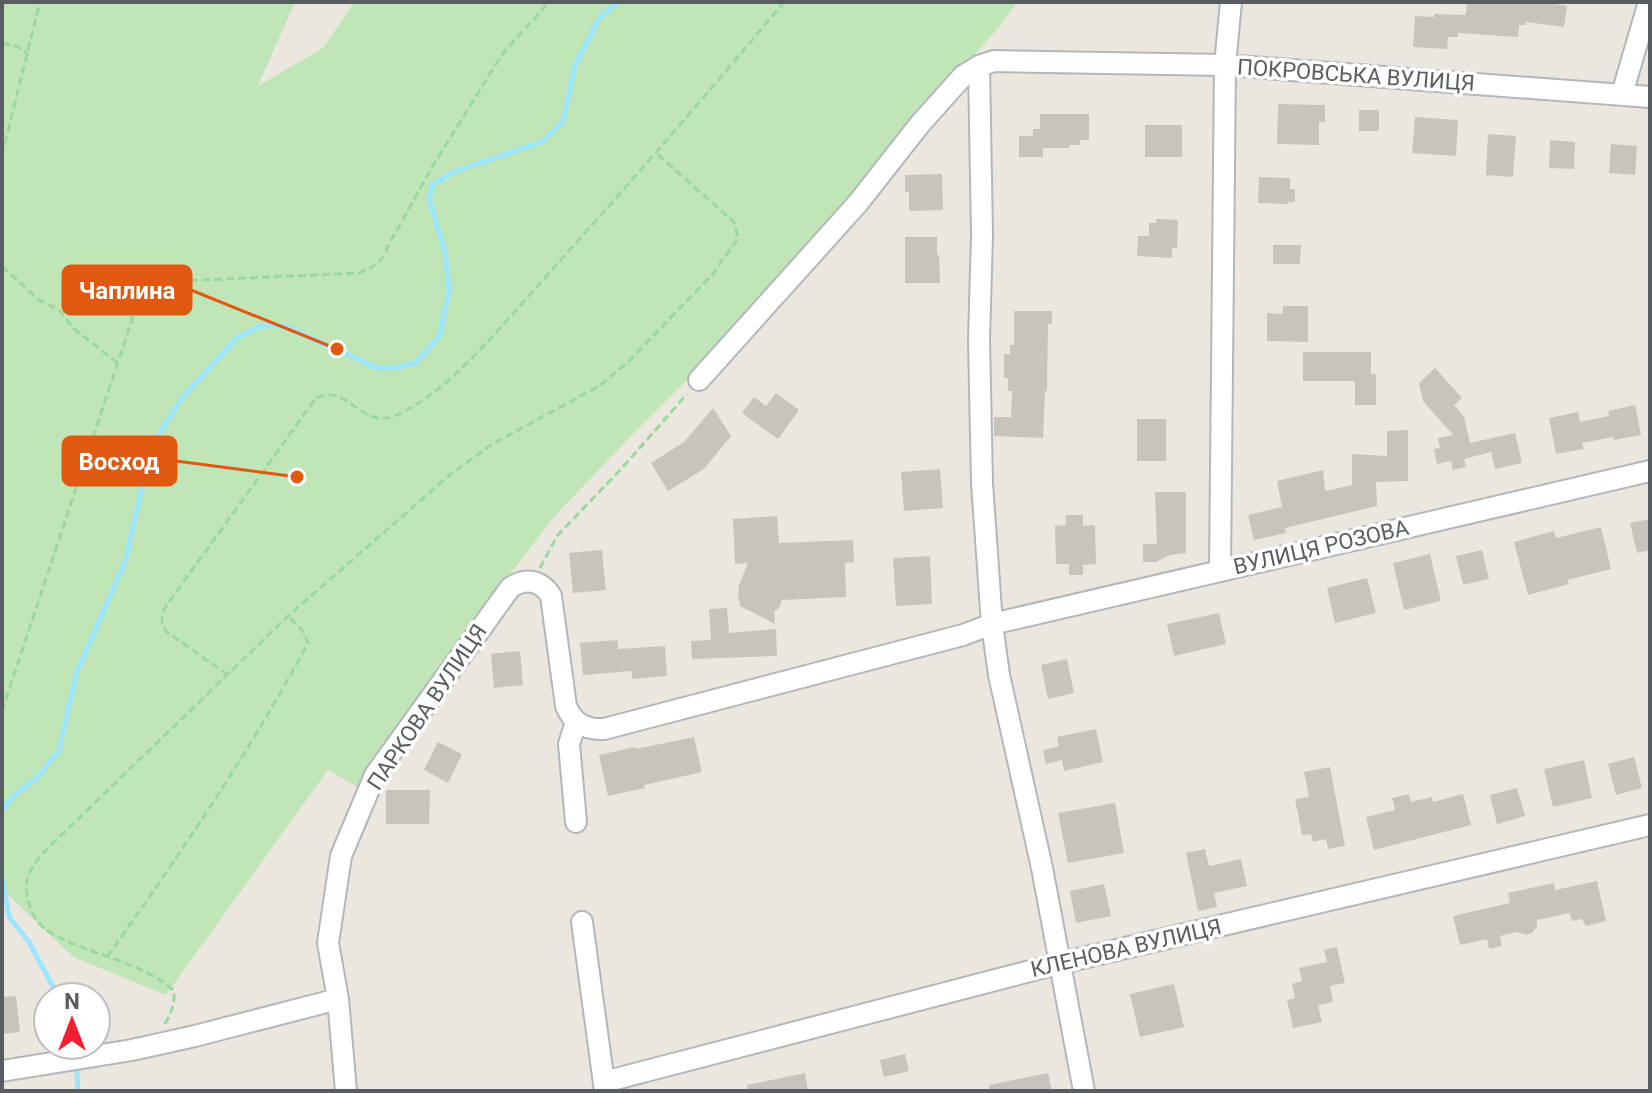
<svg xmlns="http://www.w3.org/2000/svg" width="1652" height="1093" font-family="Roboto,sans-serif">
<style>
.green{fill:#c0e6b8}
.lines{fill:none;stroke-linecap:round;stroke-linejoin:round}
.stream{stroke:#9be5ff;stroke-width:5}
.building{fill:#c9c3bd}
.minor-casing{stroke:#b2b7bb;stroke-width:24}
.path{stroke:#9bd8a0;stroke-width:3;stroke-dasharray:8 4;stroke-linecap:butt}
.minor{stroke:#fff;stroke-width:20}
.labels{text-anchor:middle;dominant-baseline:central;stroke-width:7;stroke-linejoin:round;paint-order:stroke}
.street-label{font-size:22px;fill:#575d61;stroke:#fff}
.leader{fill:none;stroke:#e15910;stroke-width:3}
.callout-dot{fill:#e15910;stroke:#fff;stroke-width:3}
.callout{fill:#e15910;stroke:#e15910;stroke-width:3}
.callout-label{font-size:24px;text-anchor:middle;font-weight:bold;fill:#fff}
</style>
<rect width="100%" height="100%" fill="#ece7de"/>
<path class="green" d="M2,2h293l-37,84 65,-38 31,-46h663l-17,24 -162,183 -123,143 -85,85 -76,80 -94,122 -99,150 -33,-19 -162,225 -93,-38 -71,-68z"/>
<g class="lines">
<path class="stream" d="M2,809l13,-14 23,-18 21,-26 17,-77 49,-112 21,-92 12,-34 24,-38 55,-60 24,-12h24l91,42h19l21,-5 23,-26 10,-45 -4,-40 -16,-53 4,-15 23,-13 86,-29 21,-20 12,-57 25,-48 19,-15
M2,878l7,39 20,25 23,43 3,12
M67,1045l1,5
M74,1064l3,8 1,19"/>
</g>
<path class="building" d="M1467,2h75l25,4 -3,21 -38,-5v3h-7l-1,12 -60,-4v4h-10l-1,12 -34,-2 2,-31 19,1v-3l32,1z
M1278,104l47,1v17h-6v23l-42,-1z
M1359,110h20v21h-20z
M1040,114h49v26h-9v5h-11v3h-26v9h-24v-21h14v-7h7z
M1415,117l43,3 -2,36 -44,-3z
M1145,125h37v32h-37z
M1488,134l28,2 -3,41 -27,-2z
M1550,140l25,2 -1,27 -25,-1z
M1611,144l26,2 -2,29 -26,-2z
M942,174l1,36 -34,1v-19h-4v-17z
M1259,177l31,1v11h5v13h-7v2l-30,-1z
M1157,219l21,1 -1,28h-5v10l-35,-2 1,-20h11v-13h7z
M905,237h32v18h2l1,28h-35z
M1273,245h28l-1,19h-27z
M1283,306h25v36l-41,-1v-28l16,1z
M1014,311h38v13h-4l-1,67h-2l-2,47 -49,-2v-19h17l1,-26h-4v-13h-4v-24h6v-9h4z
M1303,352h68v22h5v31h-21v-24h-52z
M1435,368l27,30 -8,7 10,12 6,26 45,-10 7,30 -27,6 -4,-17 -27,7 2,8 -13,3 -2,-9 -14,3 -3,-15 6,-1 -2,-10 15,-3 -30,-34 -4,-18z
M776,393l23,17 -21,29 -36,-26 12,-16 12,9z
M1635,405l6,30 -27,5 -1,-3 -31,6 2,6 -28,5 -7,-36 29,-6 2,10 29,-6 -1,-5z
M713,408l18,28 -27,33 -36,22 -17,-28 33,-21z
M1137,419h29v42h-29z
M1408,430v51l-32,1 1,24 -92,22 1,5 -32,7 -6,-25 34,-8 -5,-26 46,-11 2,21 27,-6v-31l35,2v-25z
M940,469l3,39 -39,3 -3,-39z
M1155,492h31v61l-16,2 -14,7h-13v-18h14z
M1066,515h17v11l12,-1 1,39 -13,1v10h-14v-11h-13l-1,-38 11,-1z
M777,516l2,27 74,-3 1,22 -9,1 1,34 -64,3 -3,8 -5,3 1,13 -35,-18 -2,-12 1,-9 9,-22 -13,1 -2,-45z
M1650,519v31l-13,3 -7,-30z
M1601,527l10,42 -44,11 2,4 -41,11 -14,-53 40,-11 2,7z
M602,550l4,40 -33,3 -4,-40z
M1482,550l7,29 -26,6 -7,-29z
M1430,554l11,47 -37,9 -11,-47z
M930,556l2,48 -36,2 -3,-48z
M1367,578l9,35 -41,10 -8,-35z
M727,608l2,25 47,-4 1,27 -85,3 -1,-18 20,-1 -2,-31z
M1219,613l7,31 -52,12 -7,-32z
M617,640l1,9 47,-3 2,30 -35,3v-8l-49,4 -3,-32z
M520,651l3,34 -29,3 -3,-34z
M1067,659l7,34 -26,6 -7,-34z
M1096,729l7,33 -39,9 -2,-11 -16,4 -3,-14 16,-4 -2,-9z
M694,737l8,35 -58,13 1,3 -37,8 -9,-41 36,-8 1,2z
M438,742l24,12 -14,29 -24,-13z
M1634,757l8,31 -26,7 -8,-31z
M1584,760l8,38 -39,9 -9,-38z
M1330,767l15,79 -17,3 -2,-10 -13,3 -2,-8 -9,1 -7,-36 14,-2 -5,-25z
M1517,788l8,28 -28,8 -7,-29z
M386,790h44l-1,34h-43z
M1409,794l2,8 21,-5 1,5 30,-8 8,31 -97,25 -8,-33 29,-7 -3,-12z
M1115,803l9,50 -56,10 -10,-50z
M1205,849l4,17 32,-7 6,27 -33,7 3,14 -19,4 -12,-58z
M1597,881l9,40 -20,5 -4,-7 -10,2 -2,-8 -33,7v6l-4,6 -7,3 -9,-3 -17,4 2,10 -13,3 -2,-10 -27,6 -7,-29 57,-13 -2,-10 46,-10 1,7z
M1104,884l7,32 -35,7 -6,-32z
M1337,947l8,36 -15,3 3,16 -15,3 4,17 -29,6 -6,-28 8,-2 -3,-14 10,-3 -3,-13 28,-6 -3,-12z
M1174,984l10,43 -44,10 -10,-43z
M16,996l4,36 -18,2v-37z
M905,1054l4,17 -25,6 -4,-17z
M805,1073l3,18h-60l-1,-6z
M1048,1073l4,18h-63v-6z"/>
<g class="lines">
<defs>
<path id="minor" d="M979,66l3,169 -3,105 3,143 10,141 7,51 43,193 42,223
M1622,94l27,-92
M699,380l159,-177 62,-79 43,-48 16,-10 15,-5 231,4 425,32
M1220,570l5,-505 6,-63
M576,722l-7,22 7,78
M582,922l23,169
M2,1071l130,-21 63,-14 143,-37
M604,1082l457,-119 589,-138
M346,1091l-8,-92 -10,-56 13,-87 34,-81 135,-187c15,-11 31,-8 41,8l15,110c7,17 19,24 38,23l359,-94 29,-11 658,-153"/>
</defs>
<use href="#minor" class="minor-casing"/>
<path class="path" d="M2,43l14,3 12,8
M2,155l38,-153
M2,266l37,34 20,10 14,18 45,35
M540,568l17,-32 65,-68 65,-74
M228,675l-61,-43c-6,-8 -6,-13 -3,-23l152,-211c3,-1 7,-3 11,-3 24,-2 37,32 67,21 53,-21 109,-92 147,-134 83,-92 164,-185 243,-280
M2,711l137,-412c6,-9 11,-13 20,-17l200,-9c15,-6 24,-11 29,-27l44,-79 71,-114 46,-51
M107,957c72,-101 142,-204 201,-314l-5,-12 -15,-15
M165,1024c6,-11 10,-21 9,-33 -22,-21 -61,-32 -90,-43 -13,-5 -27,-10 -39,-19 -8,-6 -14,-17 -16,-26 -8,-24 3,-38 19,-55l240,-232 164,-143 39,-28 108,-59 28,-23 85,-88 26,-37 -4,-16 -78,-69"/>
<use href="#minor" class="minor"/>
</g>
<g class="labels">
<g class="street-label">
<text transform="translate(1356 75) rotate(4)">ПОКРОВСЬКА ВУЛИЦЯ</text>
<text transform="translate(1321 547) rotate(-13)">ВУЛИЦЯ РОЗОВА</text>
<text transform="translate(427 707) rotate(-56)">ПАРКОВА ВУЛИЦЯ</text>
<text transform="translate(1126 948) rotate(-13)">КЛЕНОВА ВУЛИЦЯ</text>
</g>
</g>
<path class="leader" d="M337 349L191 290M297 477L176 461"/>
<g class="callout-dot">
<circle cx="337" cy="349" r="8"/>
<circle cx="297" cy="477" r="8"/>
</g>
<g class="callout">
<rect x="63" y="266" width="128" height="48" rx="8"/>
<rect x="63" y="437" width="113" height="48" rx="8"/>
</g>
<g class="callout-label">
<text x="127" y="299">Чаплина</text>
<text x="119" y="470">Восход</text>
</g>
<rect width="1652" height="1093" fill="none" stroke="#575d61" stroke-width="8"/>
<g transform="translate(72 1021)"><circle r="38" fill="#ffffff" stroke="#bcbec0" stroke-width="2"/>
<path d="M0-6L14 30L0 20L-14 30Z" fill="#f31e32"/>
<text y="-12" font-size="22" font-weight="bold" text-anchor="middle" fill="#575d61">N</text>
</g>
</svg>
